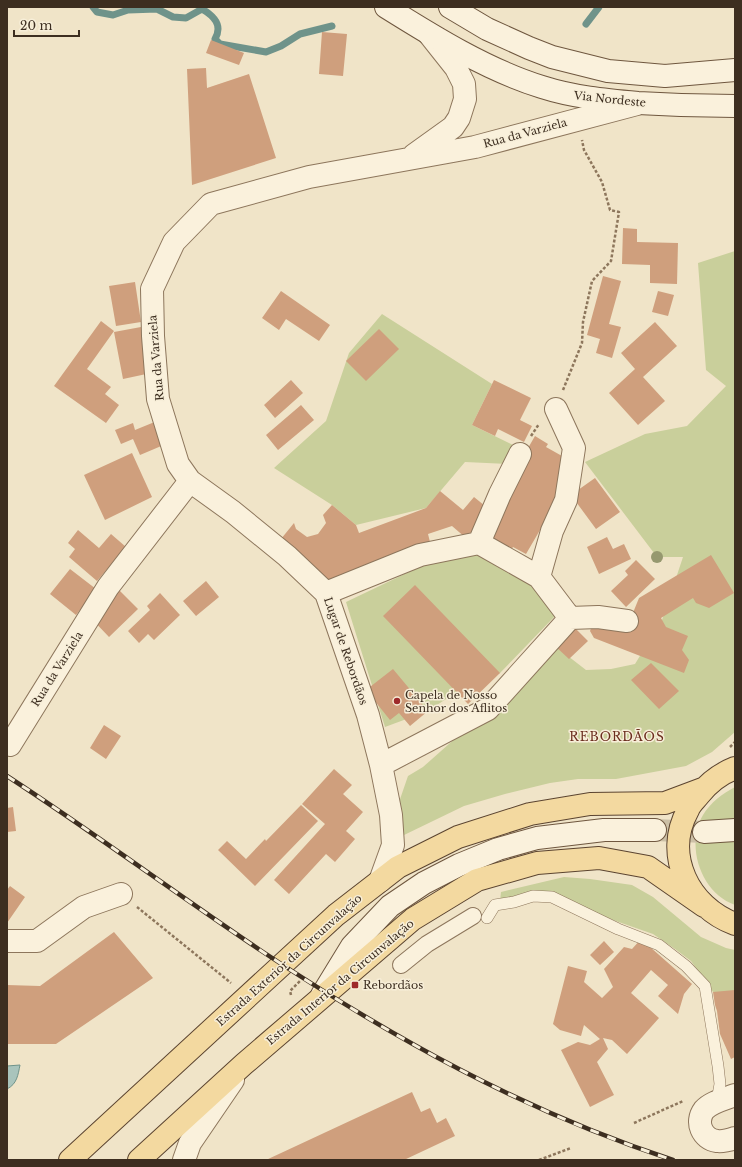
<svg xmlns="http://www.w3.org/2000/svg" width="742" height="1167" font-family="'Libre Baskerville',serif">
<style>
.green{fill:#c9cf9b}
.water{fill:#a9c4bc;stroke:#6f938a}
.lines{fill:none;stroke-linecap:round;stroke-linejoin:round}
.stream{stroke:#6f938a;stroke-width:7}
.building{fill:#cf9f7d}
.secondary-tunnel{stroke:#ccc0a6;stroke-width:22;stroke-dasharray:22 11;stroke-linecap:butt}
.service-casing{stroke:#8d765c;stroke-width:12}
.pedestrian-casing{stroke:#8d765c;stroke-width:18}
.minor-casing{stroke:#8d765c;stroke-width:24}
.tertiary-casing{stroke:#8d765c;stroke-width:24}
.secondary-casing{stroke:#6f573f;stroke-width:24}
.primary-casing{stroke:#5b4430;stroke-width:24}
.path{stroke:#8d765c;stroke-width:2.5;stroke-dasharray:3 2;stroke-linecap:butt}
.service{stroke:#faf1dc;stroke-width:11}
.pedestrian{stroke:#faf1dc;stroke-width:16}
.minor{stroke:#faf1dc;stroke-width:22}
.tertiary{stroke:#faf1dc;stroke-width:22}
.secondary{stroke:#faf1dc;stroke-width:22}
.primary{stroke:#f3d9a0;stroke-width:22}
.rail-casing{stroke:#3d2e20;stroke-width:4.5}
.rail{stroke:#f7eed8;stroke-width:3;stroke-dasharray:9;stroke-linecap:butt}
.tree{fill:#96986f}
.poi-dot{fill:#9e2a2b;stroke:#f7eed8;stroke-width:1.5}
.labels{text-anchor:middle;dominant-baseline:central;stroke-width:3;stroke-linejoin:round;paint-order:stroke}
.street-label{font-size:11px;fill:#3d2e20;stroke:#f7eed8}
.poi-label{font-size:11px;fill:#3d2e20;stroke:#f7eed8;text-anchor:start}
.neighbourhood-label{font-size:12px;letter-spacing:1px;fill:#6b2e1e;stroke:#f7eed8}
</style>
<rect width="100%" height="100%" fill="#f0e4c8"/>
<path class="green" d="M735,251v481l-23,20 -26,14 -70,13h-38l-28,4 -45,11 -41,12 -62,30 -4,-31 10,-29 15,-9 107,-95 25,-26 31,24 25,-1 24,-5 27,-44 21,-63h-26l-72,-95 60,-28 42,-8 39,-40 -20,-16 -8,-107z
M382,314l110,70 -20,41 41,20 -5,19 -43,-2 -39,46 -70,17 -24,-20 -58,-37 52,-47 23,-68z
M480,553l53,31 22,32 -55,57 -51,24 -21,14 -43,16 -39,-125 88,-42z
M735,787v118c-34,-12 -50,-59 -32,-90 8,-13 19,-21 32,-28z
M564,877l26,2 42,6 21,12 48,40 25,11 9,2v44l-22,-2 -22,-31 -16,-12 -22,-15 -120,-42 -34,18 2,-18z"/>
<path class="water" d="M20,1065c-2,10 -3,19 -13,24v-23z"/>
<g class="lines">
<path class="stream" d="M93,7l4,5 16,3 15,-5 29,-1 16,8 13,1 16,-9c12,7 21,16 13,30l5,5 46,8 15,-6 19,-12 32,-8
M586,24l13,-17"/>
</g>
<path class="building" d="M322,32l25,2 -4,42 -24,-2z
M211,40l33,13 -5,12 -33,-12z
M206,68l1,20 42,-14 27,84 -84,27 -5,-116z
M623,228l14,1v13l41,1 -1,41 -27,-1v-18l-28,-1z
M603,276l18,5 -12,43 12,3 -9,31 -16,-5 4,-14 -13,-4z
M135,282l6,40 -25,4 -7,-40z
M281,291l49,34 -11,16 -33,-22 -7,11 -17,-12z
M658,291l16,4 -6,21 -16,-4z
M101,321l13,10 -27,38 24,18 -6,7 14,11 -13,18 -52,-37z
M655,322l22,24 -34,31 22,24 -27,24 -29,-32 26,-24 -14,-16z
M141,327l10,46 -28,6 -9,-47z
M379,329l20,20 -33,32 -20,-20z
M291,380l12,13 -28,25 -11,-13z
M494,380l37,18 -11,22 12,6 -8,16 -26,-13 -3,7 -23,-11z
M301,405l13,15 -36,30 -12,-15z
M157,421l9,23 -26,11 -7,-16 -12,5 -6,-14 18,-7 2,7z
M535,436l13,8 -2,3 32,18 -52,89 -13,-7 -3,4 -31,-18z
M132,453l20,44 -47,23 -21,-45z
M595,478l25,34 -24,17 -25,-34z
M440,491l23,19 11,-13 16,13 -24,28 -14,-12 -24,8 2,8 -101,38 -48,-41 13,-16 2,6 11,8 11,-3 8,-11 -3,-8 9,-10 24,20 3,8 67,-25z
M78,530l21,18 12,-14 15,13 -29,34 -28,-24 6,-8 -7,-6z
M607,537l6,12 11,-5 7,15 -32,15 -12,-27z
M711,555l23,38 -25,15 -13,-5 -3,-5 -32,20 5,9 22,9 -6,14 7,10 -5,13 -90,-35 -4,-7 5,-13 31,12 13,-32z
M636,560l19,19 -29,28 -15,-16 17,-16 -3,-4z
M70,569l26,20 -20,26 -26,-21z
M206,581l13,16 -23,19 -13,-15z
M415,585l85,88 -32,31 -85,-88z
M118,589l20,20 -29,28 -20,-21z
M160,593l20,22 -26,25 -6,-6 -9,9 -11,-12 22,-21 -3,-4z
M574,627l14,14 -19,18 -14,-13z
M651,663l28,28 -20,18 -28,-29z
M393,669l35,42 -18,15 -11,-13 -9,7 -24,-30z
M104,725l17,11 -15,23 -16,-11z
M334,769l18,16 -9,9 20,18 -17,19 9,8 -20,23 -9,-8 -37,40 -15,-14 51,-56 -23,-20z
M301,805l17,16 -63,65 -37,-36 9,-9 19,18 19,-20 1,2z
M13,807l3,24 -9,1v-24z
M10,886l15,11 -18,26v-33z
M114,932l39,46 -97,66h-49v-59l33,1z
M641,939l51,45 -8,10 -6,20 -20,-18 10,-11 -17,-15 -20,23 28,25 -32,36 -15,-14 -9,-2 5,11 -11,13 17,33 -24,12 -29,-57 17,-8 12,3 10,-6 -16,-14 -3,11 -21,-6 -7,-6 15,-58 19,5 -3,11 18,16 11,-11 -9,-18 20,-22 8,2z
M604,941l10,11 -14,13 -10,-10z
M735,990v67l-4,2 -11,-25 -3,-23 -2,-6 -2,-13z
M412,1092l9,20 9,-4 7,15 9,-5 9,18 -51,24h-138z"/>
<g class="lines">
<path class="secondary-tunnel" d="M655,830l49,2"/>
<defs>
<path id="service" d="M487,918l8,-13 19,-3 19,-6 19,1 66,32 41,16 27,21 19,20 13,80 2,18 -3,17"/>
<path id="pedestrian" d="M401,965l26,-21 46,-28"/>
<path id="minor" d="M414,155l39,-28 6,-9 6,-19 -1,-15 -8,-16 -27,-34
M190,481l43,31 54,44 39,37 42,122 13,50 10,50 2,30 -13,36
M479,543l21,-49 20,-40
M539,577l13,-46 14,-31 8,-52 -18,-39
M326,593l94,-38 59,-12 60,34 31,41 -82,91 -107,56
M570,618l28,-1 29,4
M10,745l98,-158 82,-106 -12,-17 -20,-65 -5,-63 -1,-47 22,-47 37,-38 98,-27 166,-30 162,-43
M7,941h30l47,-34 37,-13
M735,1095c-10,4 -24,7 -31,15 -9,12 -2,29 13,31 6,1 12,-1 18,-3"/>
<path id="tertiary" d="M184,1160l6,-17 43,-63"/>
<path id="secondary" d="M386,7c48,30 101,63 156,80 31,10 63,13 96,16 32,2 64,3 97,3
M450,7l37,22 42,19 23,9 56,14 57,5 70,-6
M704,832l31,-2
M322,995l30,-49 38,-40 34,-23 35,-18 39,-16 39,-11 67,-8h51"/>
<path id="primary" d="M735,768c-15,6 -26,14 -36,27 -4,5 -9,9 -11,15 -25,45 1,97 47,114
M70,1160l266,-245 62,-48 60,-30 72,-23 60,-10 75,-1 40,-15
M139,1160l105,-96 169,-145 64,-39 60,-17 62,-5 49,9 56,39"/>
</defs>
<use href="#service" class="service-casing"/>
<use href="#pedestrian" class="pedestrian-casing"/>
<use href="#minor" class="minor-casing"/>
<use href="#tertiary" class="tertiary-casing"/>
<use href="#secondary" class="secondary-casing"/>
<use href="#primary" class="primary-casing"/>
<path class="path" d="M563,390l19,-47 1,-21 9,-41 19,-20 8,-49 -9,-2 -8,-28 -18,-32 -2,-10
M531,436l8,-12
M730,747l5,-5
M137,907l94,76
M291,995l-1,-4 11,-11
M634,1123l49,-22
M539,1160l32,-12"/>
<use href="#service" class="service"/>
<use href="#pedestrian" class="pedestrian"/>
<use href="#minor" class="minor"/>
<use href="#tertiary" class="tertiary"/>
<use href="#secondary" class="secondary"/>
<use href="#primary" class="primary"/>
<defs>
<path id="rail" d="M7,776c86,56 168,117 253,174 131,87 263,161 413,210"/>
</defs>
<use href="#rail" class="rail-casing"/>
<use href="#rail" class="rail"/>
</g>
<circle class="tree" cx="657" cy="557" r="6"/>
<g class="poi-dot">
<circle cx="397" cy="701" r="4"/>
<rect x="351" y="981" width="8" height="8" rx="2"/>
</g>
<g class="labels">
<g class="street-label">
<text transform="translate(610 99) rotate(6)">Via Nordeste</text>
<text transform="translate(525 133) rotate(-15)">Rua da Varziela</text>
<text transform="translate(156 358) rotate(-95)">Rua da Varziela</text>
<text transform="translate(346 651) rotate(71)">Lugar de Rebordãos</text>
<text transform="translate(57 669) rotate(-58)">Rua da Varziela</text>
<text transform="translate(289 960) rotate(-42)">Estrada Exterior da Circunvalação</text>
<text transform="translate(340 982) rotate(-40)">Estrada Interior da Circunvalação</text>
</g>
<g class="poi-label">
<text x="405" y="695">Capela de Nosso<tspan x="405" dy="13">Senhor dos Aflitos</tspan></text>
<text x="363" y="985">Rebordãos</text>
</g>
<g class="neighbourhood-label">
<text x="617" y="736">REBORDÃOS</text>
</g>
</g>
<rect width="742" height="1167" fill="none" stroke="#3d2e20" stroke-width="16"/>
<path d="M14 30v6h65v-6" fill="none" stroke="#3d2e20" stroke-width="2"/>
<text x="20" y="30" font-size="12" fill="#3d2e20" stroke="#f7eed8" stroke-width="3" paint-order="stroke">20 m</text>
</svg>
